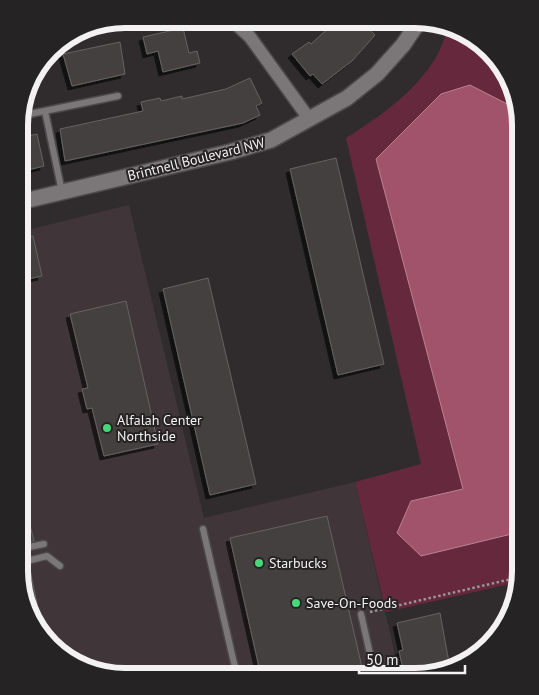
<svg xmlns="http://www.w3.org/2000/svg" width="539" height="695" font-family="'PT Sans',sans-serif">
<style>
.built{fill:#403538}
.green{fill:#65283d}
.water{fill:#a2536c;stroke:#bb8294}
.building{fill:#444041;stroke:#666263;filter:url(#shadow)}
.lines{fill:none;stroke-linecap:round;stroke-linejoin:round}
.service-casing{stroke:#4d4a4b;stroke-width:9}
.minor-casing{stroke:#4d4a4b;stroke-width:15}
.tertiary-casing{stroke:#4d4a4b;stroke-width:18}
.path{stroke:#999697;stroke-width:2.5;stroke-dasharray:2.5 2.5;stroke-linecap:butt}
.service{stroke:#7b7677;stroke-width:6}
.minor{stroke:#7b7677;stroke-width:12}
.tertiary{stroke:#7b7677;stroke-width:15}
.poi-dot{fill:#47d779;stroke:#262324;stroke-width:2}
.labels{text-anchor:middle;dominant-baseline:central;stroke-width:4;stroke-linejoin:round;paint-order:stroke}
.street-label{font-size:14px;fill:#f4f1f2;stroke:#262324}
.poi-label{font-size:14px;fill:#f4f1f2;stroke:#262324;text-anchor:start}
.rim{fill:none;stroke:#f4f1f2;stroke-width:6}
</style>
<defs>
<filter id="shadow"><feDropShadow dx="-4" dy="4" stdDeviation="0" flood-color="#0009"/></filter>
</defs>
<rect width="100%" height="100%" fill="#302c2d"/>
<path class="built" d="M129,205l75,313 151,-36 45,194 -289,-1 -46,-17 -35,-40 -11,-47v-339z"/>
<path class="green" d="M449,27l23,9 37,41 11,47v454l-1,4 -133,30 -31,-130 66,-18 -75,-326c33,-21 68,-45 89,-79 6,-9 9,-22 14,-32z"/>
<path class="water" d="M470,85l47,24 3,15v408l-99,24 -24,-23 14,-32 52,-12 -87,-330 65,-65z"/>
<path class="building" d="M336,21h24l15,14 -23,26 -30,23 -9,-10 -3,2 -18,-22 17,-12 2,2z
M183,28l6,25 8,-2 3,12 -37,9 -5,-21 -11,3 -4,-17z
M120,42l5,32 -53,12 -9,-32z
M250,78l12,25 -6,3 4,9 -17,8 -178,38 -5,-32 83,-18 -2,-9 19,-4 1,3 21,-5v3l44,-10z
M37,134l7,32 -24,6v-34z
M336,158l48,206 -46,11 -48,-206z
M33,236l9,40 -23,5v-42z
M208,278l48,206 -46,11 -47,-206z
M126,301l32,143 -54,12 -12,-48 -5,1 -5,-20 6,-1 -18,-74z
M23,497l11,44 -15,3v-46z
M327,516l37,160h-27l-2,-9 -38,9h-36l-31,-138z
M29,566l14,65 -1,1 -12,-14 -11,-47v-3z
M440,613l10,55 -35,8h-5v-3l-6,1 -5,-23 4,-1 -6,-27z"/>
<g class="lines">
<defs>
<path id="service" d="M45,111l17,81
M20,116l98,-20
M203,529l34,147
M19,549l25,-5
M19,563l28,-7 13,10
M361,614l14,62
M73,661l6,-2"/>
<path id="minor" d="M234,22l16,15 60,83"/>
<path id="tertiary" d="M20,202l210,-50 41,-12 76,-42 30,-24 26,-29 17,-25"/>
</defs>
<use href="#service" class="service-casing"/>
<use href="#minor" class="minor-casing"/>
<use href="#tertiary" class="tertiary-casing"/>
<path class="path" d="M370,612l150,-35"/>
<use href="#service" class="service"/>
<use href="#minor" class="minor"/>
<use href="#tertiary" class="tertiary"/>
</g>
<g class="poi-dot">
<circle cx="107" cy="428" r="5"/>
<circle cx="259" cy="563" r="5"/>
<circle cx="296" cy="603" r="5"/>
</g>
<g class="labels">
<g class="street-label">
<text transform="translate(196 159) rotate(-14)">Brintnell Boulevard NW</text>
</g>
<g class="poi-label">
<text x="117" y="420">Alfalah Center<tspan x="117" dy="16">Northside</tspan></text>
<text x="269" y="563">Starbucks</text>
<text x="306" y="603">Save-On-Foods</text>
</g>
</g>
<path d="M0 0H539V695H0ZM125 28H415A97 97 0 0 1 512 125V571A97 97 0 0 1 415 668H125A97 97 0 0 1 28 571V125A97 97 0 0 1 125 28Z" fill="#262324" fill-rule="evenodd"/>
<path class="rim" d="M125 28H415A97 97 0 0 1 512 125V571A97 97 0 0 1 415 668H125A97 97 0 0 1 28 571V125A97 97 0 0 1 125 28Z"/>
<path d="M359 665v8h106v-8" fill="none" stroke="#f4f1f2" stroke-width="2.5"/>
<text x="366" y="665" font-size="15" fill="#f4f1f2" stroke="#262324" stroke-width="4" paint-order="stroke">50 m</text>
</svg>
